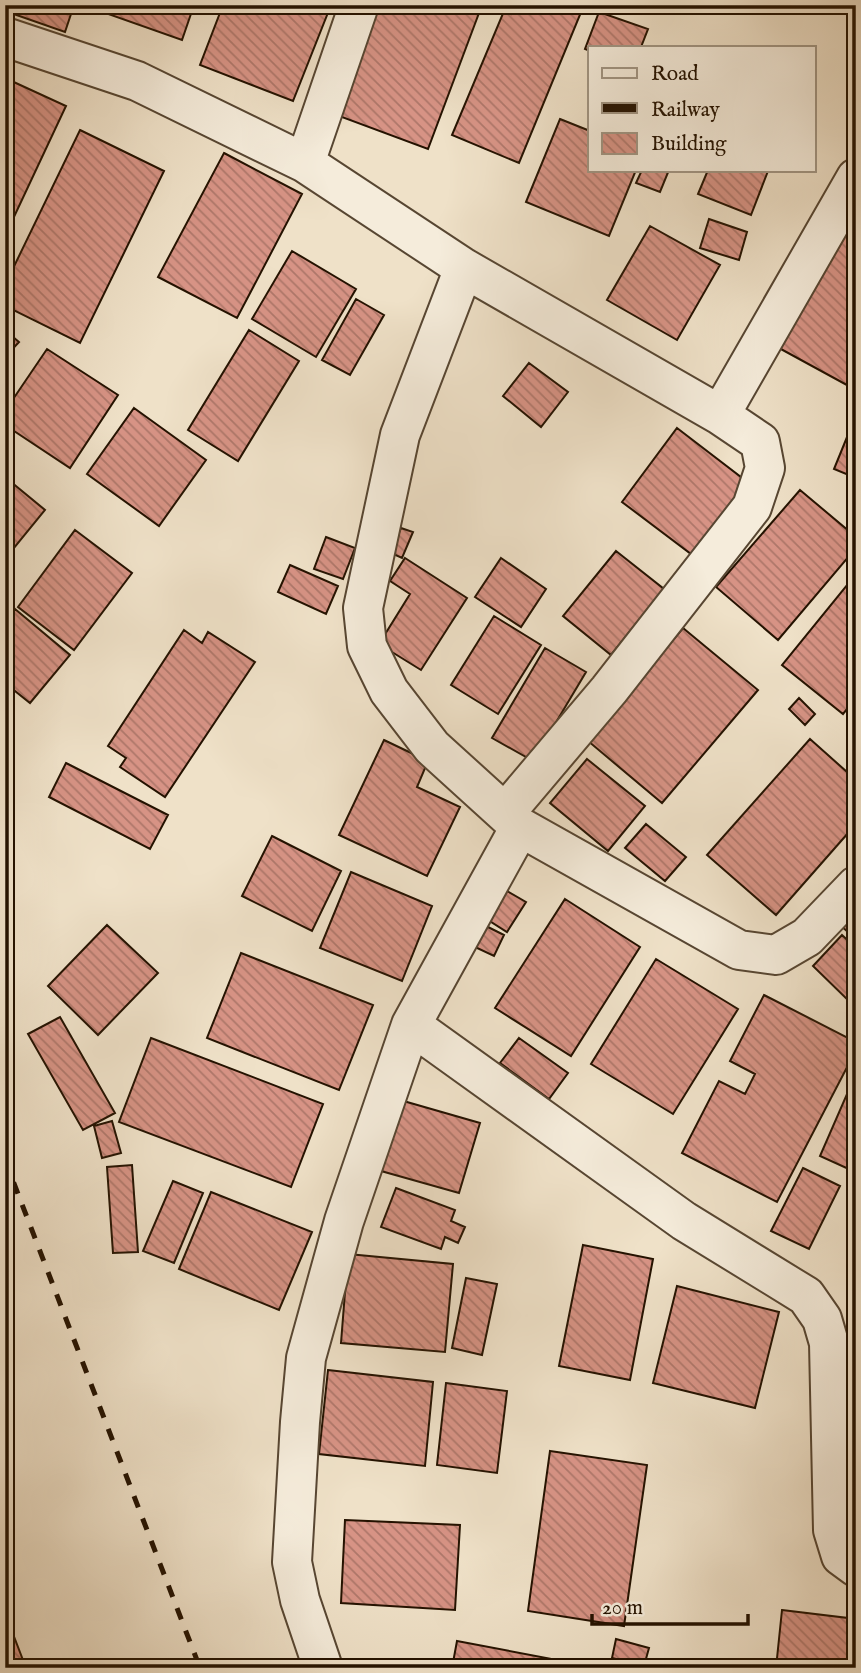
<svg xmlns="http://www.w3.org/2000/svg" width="861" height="1673" font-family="'IM FELL English',serif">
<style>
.building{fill:url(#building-back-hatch);stroke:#241200;stroke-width:2}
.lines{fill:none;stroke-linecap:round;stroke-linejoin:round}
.minor-casing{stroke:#574632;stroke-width:42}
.minor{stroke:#f5ecdb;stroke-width:38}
.rail{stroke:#241200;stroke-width:5;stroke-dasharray:12 12;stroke-linecap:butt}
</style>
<defs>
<pattern id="building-back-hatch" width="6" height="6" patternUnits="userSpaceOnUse" patternTransform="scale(1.75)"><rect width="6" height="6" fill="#d79385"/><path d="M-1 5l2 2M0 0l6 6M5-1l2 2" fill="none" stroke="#ae776a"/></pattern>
</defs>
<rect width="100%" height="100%" fill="#efe1c8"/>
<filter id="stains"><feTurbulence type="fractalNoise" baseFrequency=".00286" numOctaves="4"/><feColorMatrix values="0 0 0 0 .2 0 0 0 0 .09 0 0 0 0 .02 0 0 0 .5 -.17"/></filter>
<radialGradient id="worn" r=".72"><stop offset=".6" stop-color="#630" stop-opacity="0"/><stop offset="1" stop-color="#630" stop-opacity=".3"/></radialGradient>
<path class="building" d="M5,5h69l-9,27 -60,-21z
M96,5h98l-12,35 -88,-31z
M223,5h108l-38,96 -93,-36z
M371,5h111l-54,144 -97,-36z
M515,5h69l-65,158 -67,-28 52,-124 7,3z
M599,12l49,17 -7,18h-51v4l-5,-2z
M5,78l61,28 -61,130z
M560,119l30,12v39h46l-27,66 -83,-34z
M80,130l84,41 -84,172 -75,-37v-21z
M224,153l78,41 -65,124 -79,-41z
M642,170h27l-9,22 -24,-9z
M708,170l60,1 -17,44 -53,-21z
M709,219l38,13 -8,28 -39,-12z
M650,226l70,39 -43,75 -70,-40z
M842,230l14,8v152l-77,-42z
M292,251l64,38 -40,68 -64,-38z
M356,299l28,16 -34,60 -28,-15z
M5,330l14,12 -14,15z
M249,330l50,31 -61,100 -50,-31z
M47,349l71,46 -48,73 -65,-43v-14z
M529,363l39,29 -27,35 -38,-31z
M134,408l72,52 -47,66 -72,-52z
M856,415v63l-22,-9z
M677,428l73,56 -55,73 -73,-55z
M5,477l40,33 -40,49z
M800,490l56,47v11l-78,92 -62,-53z
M401,528l12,4 -11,26 -11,-5z
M75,530l57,43 -58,77 -56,-43z
M326,537l29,11 -12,31 -29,-10z
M616,551l48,38 -53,66 -48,-39z
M405,558l62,40 -46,72 -42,-26 31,-50 -20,-13z
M501,558l45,31 -25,38 -46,-30z
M290,565l48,21 -12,28 -48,-22z
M856,574v124l-13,16 -61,-49z
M15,609l55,46 -40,48 -25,-20v-62z
M494,616l47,29 -43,69 -47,-29z
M683,628l75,62 -96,113 -74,-62z
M184,630l18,13 6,-11 47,30 -90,135 -45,-30 6,-9 -18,-12z
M545,648l41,24 -53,89 -41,-23z
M799,698l16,16 -10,11 -16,-16z
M810,739l46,41v44l-80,91 -69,-60z
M384,740l44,21 -11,26 43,20 -33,69 -88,-41z
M587,759l58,47 -37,45 -58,-48z
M66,763l102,52 -18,34 -101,-52z
M646,824l40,33 -21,24 -40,-33z
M272,836l69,35 -29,60 -70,-35z
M351,872l81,34 -30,75 -82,-33z
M495,884l31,18 -19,30 -30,-19z
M565,899l75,48 -69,109 -76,-48z
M856,908v31l-15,-13z
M107,925l51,48 -60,62 -50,-49z
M486,926l18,9 -10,21 -19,-9z
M842,935l14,13 -2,58 -41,-40z
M241,953l132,52 -34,85 -132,-52z
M656,959l82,50 -65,105 -82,-50z
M764,995l92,47v8l-79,152 -95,-49 37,-72 26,13 10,-20 -25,-13z
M60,1017l55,96 -32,17 -55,-96z
M151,1038l172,66 -32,83 -172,-65z
M519,1038l49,35 -19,26 -49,-36z
M847,1094l9,4v77l-6,-3 1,-2 -31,-14z
M400,1100l80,23 -21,70 -78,-22z
M112,1121l9,32 -19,5 -8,-32z
M132,1165l6,87 -25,1 -6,-86z
M803,1168l37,18 -31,63 -38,-18z
M173,1181l30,12 -29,70 -31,-12z
M396,1188l59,22 -4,11 14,6 -7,16 -13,-6 -4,12 -60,-22z
M211,1192l101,40 -33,78 -100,-41z
M583,1245l70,14 -23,121 -71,-14z
M348,1254l105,10 -8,88 -104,-9z
M466,1278l31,6 -15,71 -30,-7z
M677,1286l102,26 -24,96 -102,-25z
M328,1370l105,12 -8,84 -106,-12z
M446,1383l61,8 -10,82 -60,-8z
M550,1451l97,14 -23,161 -96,-15z
M345,1520l115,5 -5,85 -114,-7z
M782,1610l74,9v49h-80z
M5,1613l21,55h-21z
M616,1639l33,9 -5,18 -32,-8z
M457,1641l121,23 -1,4h-125z"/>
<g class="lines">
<defs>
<path id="minor" d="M5,37l132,44 168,82 159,105 256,147 40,27 5,26 -13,39 -143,183 -104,123
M305,163l54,-158
M464,268l-64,167 -37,173 4,38 22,45 43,56 88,80 219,123 37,5 31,-18 49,-51
M720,415l136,-237
M411,1025l273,196 122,75 16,23 7,24 4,187 8,26 15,11
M323,1668l-23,-68 -8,-38 8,-140 6,-64 38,-137 67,-196 109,-198"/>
</defs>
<use href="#minor" class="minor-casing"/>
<use href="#minor" class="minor"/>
<path class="rail" d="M5,1160l195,508"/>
</g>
<rect width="861" height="1673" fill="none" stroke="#efe1c8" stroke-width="28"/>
<rect x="7" y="7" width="847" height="1659" fill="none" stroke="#241200" stroke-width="3.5"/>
<rect x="14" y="14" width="833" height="1645" fill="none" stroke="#241200" stroke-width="2"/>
<rect x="588" y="46" width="228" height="126" fill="#f5ecdb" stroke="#a19583" stroke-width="2"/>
<rect x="602" y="68" width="35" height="10" fill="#f5ecdb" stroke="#a19583" stroke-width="2"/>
<text x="651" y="80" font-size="21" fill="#241200">Road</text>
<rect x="602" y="103" width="35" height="10" fill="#241200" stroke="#a19583" stroke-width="2"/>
<text x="651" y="116" font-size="21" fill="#241200">Railway</text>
<rect x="602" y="133" width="35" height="21" fill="url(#building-back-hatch)" stroke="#a19583" stroke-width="2"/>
<text x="651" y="150" font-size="21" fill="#241200">Building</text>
<path d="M592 1614v10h156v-10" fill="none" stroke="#241200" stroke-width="3.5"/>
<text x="602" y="1614" font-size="21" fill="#241200" stroke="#f5ecdb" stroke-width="5" paint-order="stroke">20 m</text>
<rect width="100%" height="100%" filter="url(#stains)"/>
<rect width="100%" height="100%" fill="url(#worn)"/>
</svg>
